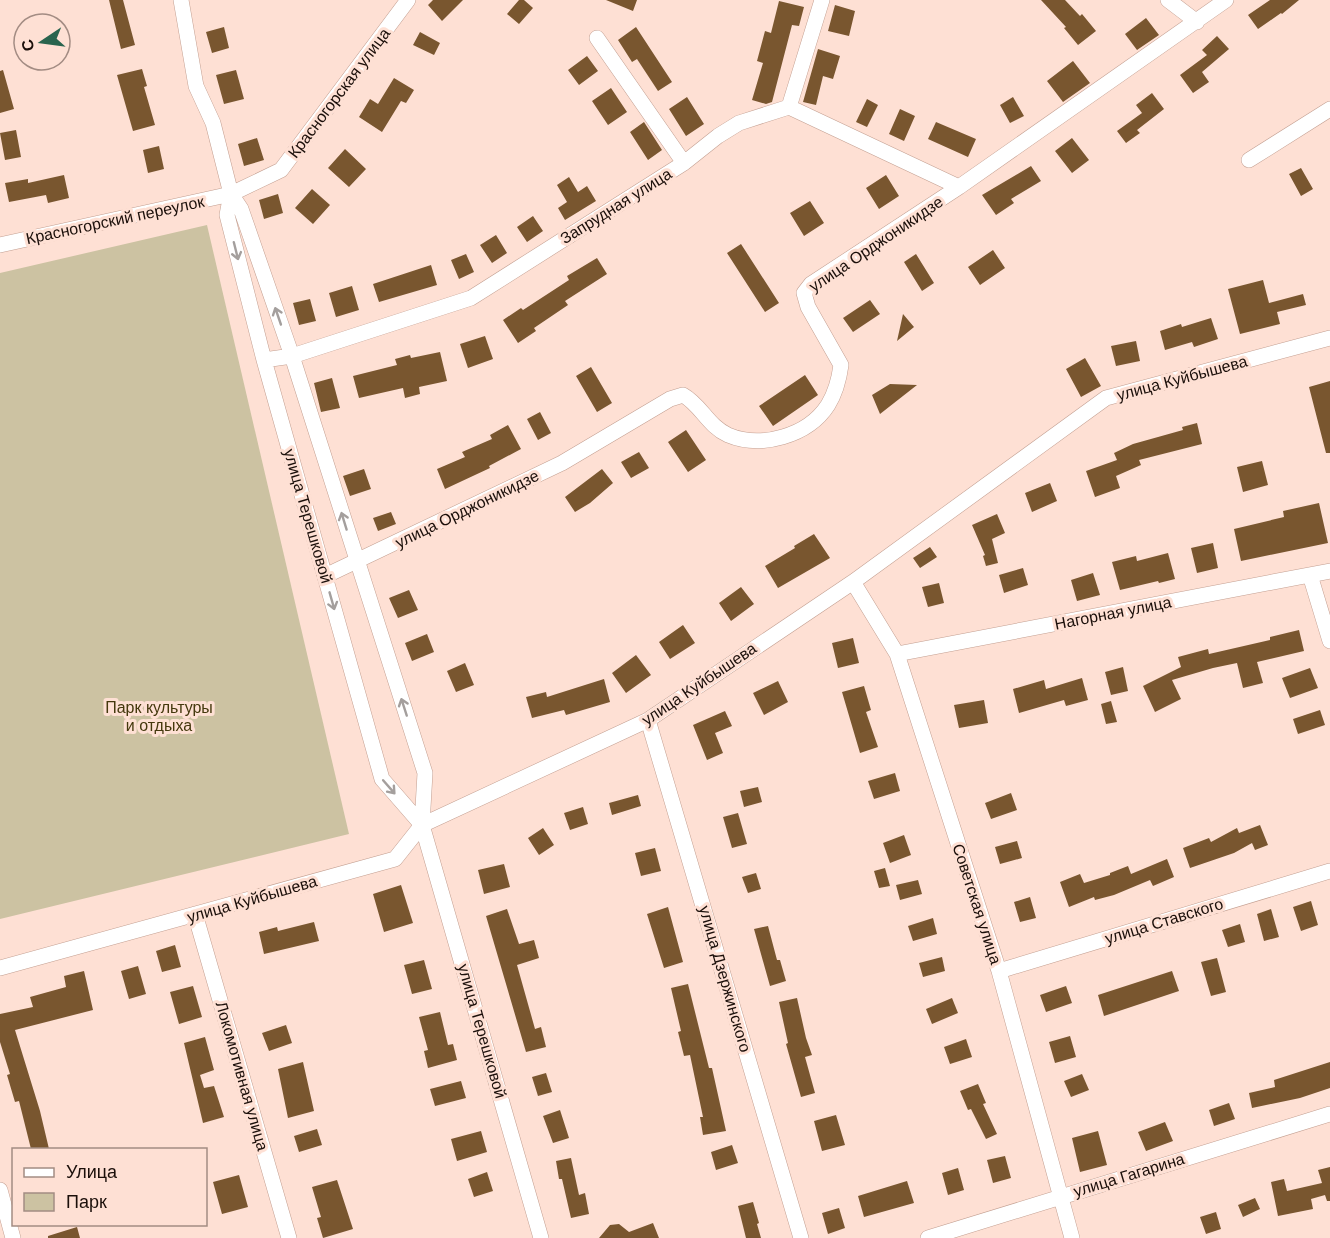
<svg xmlns="http://www.w3.org/2000/svg" width="1330" height="1238" font-family="Arial,sans-serif">
<style>
.green{fill:#ccc2a2}
.building{fill:#79562f}
.lines{fill:none;stroke-linecap:round;stroke-linejoin:round}
.minor-casing{stroke:#c39f91;stroke-width:16}
.minor{stroke:#fff;stroke-width:15}
.oneway{stroke:#a49f9d}
.labels{text-anchor:middle;dominant-baseline:central;stroke-width:6;stroke-linejoin:round;paint-order:stroke}
.street-label{font-size:16px;fill:#1b0f0a;stroke:#fee0d4}
.park-label{font-size:16px;fill:#44380d;stroke:#fee0d4}
</style>
<rect width="100%" height="100%" fill="#fee0d4"/>
<path class="green" d="M207,225l142,609 -349,85v-646z"/>
<path class="building" d="M109,0h14l12,45 -14,4z
M433,0h30l-21,21 -14,-16z
M519,0h5l9,8 -14,16 -12,-10z
M606,0h31l-4,11z
M1041,0h24l15,16 2,-2 14,17 -18,14 -14,-17 2,-1z
M1270,0h29l-17,14 -1,-1 -23,16 -10,-14z
M779,1l25,6 -5,19 -7,-1 -20,77 -6,2 -14,-4 11,-37 -6,-2 8,-30 6,2z
M835,5l20,6 -6,25 -21,-5z
M1146,18l13,17 -22,15 -12,-16z
M224,27l5,21 -17,5 -6,-21z
M636,27l36,55 -14,9 -21,-32 -5,3 -14,-22z
M420,32l20,11 -6,12 -21,-10z
M1217,36l12,13 -27,23 7,10 -16,11 -13,-18 27,-20 -5,-5z
M818,49l22,7 -7,23 -10,-3 -7,29 -13,-3z
M587,56l11,15 -19,14 -11,-15z
M1073,61l17,22 -27,19 -16,-21z
M142,69l5,17 -3,1 11,38 -22,6 -16,-56z
M3,70l11,39 -14,4v-42z
M236,70l8,29 -20,5 -8,-29z
M394,78l20,12 -8,13 -5,-2 -19,31 -23,-15 11,-18 8,5z
M611,88l16,24 -19,13 -16,-24z
M1152,93l12,16 -27,21 3,3 -14,10 -9,-12 25,-18 -6,-8z
M687,97l17,27 -18,12 -17,-27z
M1013,97l11,19 -14,7 -10,-18z
M867,99l11,6 -11,22 -11,-5z
M900,109l15,7 -11,25 -15,-7z
M644,122l18,28 -14,10 -18,-28z
M936,122l40,17 -8,18 -40,-18z
M16,130l5,27 -16,3 -5,-27z
M257,138l7,22 -20,6 -6,-22z
M1072,138l17,22 -17,13 -17,-22z
M159,146l5,23 -16,4 -5,-23z
M345,149l21,20 -17,18 -21,-19z
M1031,166l10,15 -30,18 3,4 -18,12 -14,-20z
M1301,168l12,21 -12,7 -12,-22z
M64,175l5,23 -21,5 -2,-8 -37,7 -4,-19 23,-4v4z
M886,175l13,21 -20,13 -13,-21z
M569,177l9,15 9,-6 9,15 -31,19 -7,-12 9,-6 -10,-17z
M312,189l18,16 -17,19 -18,-16z
M278,194l5,19 -19,6 -5,-19z
M810,201l14,22 -20,13 -14,-23z
M533,216l10,15 -16,11 -10,-15z
M496,235l11,18 -15,10 -12,-18z
M741,244l38,59 -14,9 -38,-59z
M993,250l12,18 -25,17 -12,-18z
M466,254l8,18 -15,7 -8,-19z
M916,254l18,29 -12,8 -18,-29z
M597,258l10,16 -42,27 3,4 -34,23 2,3 -18,12 -15,-23 18,-12 2,2 46,-30 -2,-4z
M431,265l6,20 -58,17 -6,-18z
M1263,280l6,23 34,-9 3,11 -29,7 3,12 -40,10 -12,-45z
M352,286l7,24 -23,7 -7,-24z
M310,299l6,22 -17,4 -6,-22z
M870,300l10,14 -27,18 -10,-14z
M903,314l11,13 -17,14z
M1211,318l7,21 -24,8 -2,-5 -27,8 -5,-19 21,-7 1,3z
M485,336l8,23 -25,9 -8,-24z
M1136,341l4,20 -24,5 -5,-20z
M440,352l7,29 -28,6 1,7 -15,4 -2,-10 -44,10 -6,-22 44,-11 -2,-6 15,-4 1,3z
M1085,358l16,28 -20,11 -15,-28z
M591,367l21,36 -15,9 -21,-36z
M805,375l13,20 -45,31 -14,-20z
M332,378l8,30 -19,4 -7,-29z
M1330,381v72h-4l-17,-66z
M890,384l27,1 -37,29 -8,-19z
M540,412l11,21 -13,7 -11,-21z
M1197,423l5,21 -63,16 2,5 -25,11 4,12 -25,9 -9,-26 31,-11 -3,-7 19,-9 50,-14 -1,-3z
M508,425l13,24 -32,17 1,2 -45,21 -8,-20 28,-12 -3,-5 30,-13 -2,-4z
M686,430l20,30 -18,12 -20,-30z
M639,452l10,16 -18,10 -10,-16z
M1262,461l6,24 -25,7 -6,-25z
M364,469l7,20 -21,7 -7,-20z
M602,469l11,14 -23,20 -15,9 -10,-15z
M1050,483l7,18 -25,11 -7,-19z
M1319,503l9,40 -87,18 -7,-32 50,-12 -1,-6z
M391,512l5,12 -18,7 -5,-13z
M997,514l8,19 -13,6 6,24 -12,3 -3,-10 2,-1 -13,-30z
M814,534l16,24 -52,30 -13,-22 30,-18 -1,-2z
M1213,543l5,25 -21,5 -6,-25z
M930,547l7,10 -17,11 -7,-10z
M1168,553l7,26 -16,4 -1,-2 -38,9 -8,-28 24,-6 1,5z
M1023,568l5,17 -24,8 -5,-18z
M1093,573l7,22 -23,6 -6,-21z
M939,583l5,20 -16,4 -6,-20z
M741,587l13,17 -23,17 -12,-18z
M409,590l9,20 -20,8 -9,-20z
M683,625l12,18 -25,16 -11,-17z
M1299,630l5,21 -47,11 6,21 -20,5 -6,-25 -24,5 -41,12 9,19 -26,13 -12,-26 38,-19 -3,-10 30,-8 1,5 61,-14v-3z
M427,634l7,18 -22,9 -7,-18z
M853,638l6,25 -21,5 -6,-25z
M636,655l15,20 -25,18 -14,-20z
M465,663l9,22 -18,7 -9,-21z
M1123,667l5,24 -17,4 -6,-23z
M1310,668l8,20 -28,10 -8,-20z
M1082,678l6,22 -22,6 -2,-6 -45,13 -6,-24 31,-9 2,9z
M604,679l6,23 -44,13 -2,-5 -32,8 -6,-21 20,-5 1,5z
M778,681l10,21 -24,13 -11,-22z
M864,686l7,24 -5,2 12,35 -18,6 -18,-61z
M984,700l4,23 -29,5 -5,-23z
M1111,701l6,21 -11,2 -5,-20z
M1320,710l5,15 -27,9 -5,-15z
M725,711l7,15 -17,7 8,20 -16,7 -14,-35z
M895,773l5,18 -26,8 -6,-18z
M758,787l4,15 -18,5 -4,-16z
M1011,793l6,17 -26,9 -6,-16z
M638,795l3,11 -29,9 -3,-12z
M583,807l5,17 -18,6 -6,-17z
M738,813l9,31 -15,4 -9,-31z
M1260,825l8,20 -13,5 -3,-7 -18,10 -44,15 -7,-20 26,-10 2,4 26,-14 2,5z
M543,828l11,17 -15,10 -11,-17z
M904,835l7,20 -21,8 -7,-20z
M1017,841l5,17 -22,6 -5,-17z
M655,848l6,23 -20,5 -6,-23z
M1167,859l7,18 -21,9 -3,-6 -36,15 -19,5 -1,-3 -25,10 -9,-25 20,-8 4,9 26,-8v-2l18,-7 3,8z
M504,864l6,23 -26,7 -6,-24z
M885,868l5,18 -11,2 -5,-17z
M756,873l5,16 -13,4 -6,-16z
M918,880l4,14 -22,6 -4,-15z
M401,885l12,38 -29,9 -11,-38z
M1030,897l6,21 -16,4 -6,-20z
M1311,901l7,24 -17,6 -8,-24z
M668,907l15,55 -19,6 -17,-54z
M507,909l12,35 15,-4 5,18 -22,7 18,64 6,-2 5,20 -20,5 -40,-136z
M1271,909l8,28 -15,4 -7,-27z
M933,918l4,16 -24,7 -5,-15z
M314,922l5,19 -55,13 -5,-22 18,-5 1,4z
M1240,924l5,18 -17,5 -6,-17z
M768,926l9,34h3l6,21 -16,5 -16,-57z
M175,945l6,22 -19,5 -6,-21z
M942,957l3,14 -22,6 -4,-14z
M1217,958l9,34 -15,4 -10,-34z
M424,960l8,29 -20,5 -8,-29z
M138,966l8,28 -17,5 -8,-28z
M84,971l9,39 -78,20 25,81 9,38h-18l-12,-48 -4,1 -8,-27 3,-1 -10,-32v-28l33,-7 -3,-10 36,-10 -2,-11z
M1172,971l7,20 -75,25 -6,-21z
M688,984l21,84h3l14,63 -23,4 -3,-18h3l-13,-62 -6,1 -6,-24 3,-1 -10,-43z
M193,986l9,31 -23,7 -9,-32z
M1066,986l6,17 -26,9 -6,-17z
M797,998l9,40 6,17 -7,2 10,36 -14,4 -15,-53 2,-1 -9,-41z
M952,998l6,15 -26,11 -6,-15z
M440,1012l8,33 5,-1 4,16 -29,8 -4,-17 4,-1 -9,-33z
M286,1025l6,18 -23,8 -7,-18z
M1070,1036l6,21 -21,6 -6,-21z
M205,1037l9,33 -14,5 4,13 10,-2 10,31 -21,6 -19,-80z
M966,1039l6,18 -22,7 -6,-17z
M303,1062l11,49 -26,7 -10,-49z
M1330,1062v26l-30,10 -48,10 -3,-15 26,-6 -1,-7z
M546,1073l6,19 -14,4 -6,-19z
M1082,1074l7,16 -18,7 -7,-16z
M461,1081l5,17 -31,8 -5,-17z
M978,1084l8,19 -3,1 14,30 -11,5 -15,-30 -3,1 -8,-19z
M1229,1103l6,16 -21,7 -5,-16z
M560,1110l9,28 -16,5 -10,-27z
M836,1115l9,30 -23,6 -8,-30z
M1165,1122l8,19 -27,10 -8,-19z
M317,1129l5,16 -23,7 -5,-16z
M481,1131l6,21 -30,9 -6,-22z
M1098,1131l9,34 -27,7 -8,-34z
M732,1145l6,18 -22,7 -5,-18z
M1005,1156l6,22 -18,5 -6,-23z
M571,1158l8,37 6,-2 4,21 -18,4 -9,-39h-3l-3,-18z
M1330,1167v34h-3l-2,-6 -14,4 2,10 -35,7 -7,-34 13,-3 3,12 35,-8 -4,-13z
M958,1168l6,22 -16,5 -6,-22z
M487,1172l6,19 -19,6 -6,-18z
M239,1175l9,32 -26,7 -9,-32z
M337,1180l16,49 -30,9 -6,-20 4,-1 -9,-30z
M907,1181l7,22 -50,14 -6,-21z
M1255,1198l5,11 -17,8 -5,-12z
M753,1202l6,21 -2,1 4,14h-15l-8,-32z
M839,1208l6,20 -17,6 -6,-21z
M1216,1212l5,17 -15,5 -6,-17z
M653,1223l6,15h-60l11,-13 9,-1 10,8z
M77,1227l3,11h-32v-2z"/>
<g class="lines">
<defs>
<path id="minor" d="M181,0l15,86 17,37 18,71 10,15 51,147 133,417 -3,52 119,413
M1168,0l29,22
M597,38l87,125
M789,107l33,-107
M1249,160l81,-51
M231,194l-4,21 37,145 118,419 40,46
M0,245l231,-51 50,-24 127,-170
M264,360l28,-4 179,-58 213,-135 34,-27 21,-13 50,-16 170,80
M1310,575l20,66
M325,576l237,-113 108,-64 13,-4c18,10 25,31 45,40 33,14 80,1 100,-30 8,-13 11,-25 13,-40l-33,-58 -4,-14 7,-9 148,-97 267,-187
M853,582l44,72 102,317 73,267
M897,654l433,-83
M648,720l153,518
M195,914l94,324
M0,968l395,-109 27,-34 226,-105 205,-138 253,-184 224,-60
M999,971l331,-100
M0,1190l13,48
M928,1238l402,-124"/>
</defs>
<use href="#minor" class="minor-casing"/>
<use href="#minor" class="minor"/>
</g>
<defs><path id="oneway-shaft" d="M-6 0H5M1.5-3L5.5 0L1.5 3" fill="none" stroke-width="1.6" stroke-linecap="round" stroke-linejoin="round" transform="scale(1.5)"/></defs>
<g class="oneway">
<use href="#oneway-shaft" transform="translate(236 251) rotate(76)"/>
<use href="#oneway-shaft" transform="translate(278 316) rotate(-109)"/>
<use href="#oneway-shaft" transform="translate(344 521) rotate(-107)"/>
<use href="#oneway-shaft" transform="translate(332 601) rotate(74)"/>
<use href="#oneway-shaft" transform="translate(404 707) rotate(-108)"/>
<use href="#oneway-shaft" transform="translate(389 787) rotate(49)"/>
</g>
<g class="labels">
<g class="street-label">
<text transform="translate(339 93) rotate(-53)">Красногорская улица</text>
<text transform="translate(616 206) rotate(-32)">Запрудная улица</text>
<text transform="translate(115 220) rotate(-12)">Красногорский переулок</text>
<text transform="translate(876 244) rotate(-34)">улица Орджоникидзе</text>
<text transform="translate(1182 378) rotate(-15)">улица Куйбышева</text>
<text transform="translate(467 509) rotate(-26)">улица Орджоникидзе</text>
<text transform="translate(308 516) rotate(74)">улица Терешковой</text>
<text transform="translate(1113 613) rotate(-11)">Нагорная улица</text>
<text transform="translate(699 684) rotate(-34)">улица Куйбышева</text>
<text transform="translate(252 899) rotate(-16)">улица Куйбышева</text>
<text transform="translate(977 904) rotate(72)">Советская улица</text>
<text transform="translate(1164 921) rotate(-17)">улица Ставского</text>
<text transform="translate(725 979) rotate(74)">улица Дзержинского</text>
<text transform="translate(482 1031) rotate(74)">улица Терешковой</text>
<text transform="translate(242 1076) rotate(74)">Локомотивная улица</text>
<text transform="translate(1129 1175) rotate(-17)">улица Гагарина</text>
</g>
<g class="park-label">
<text x="159" y="707">Парк культуры<tspan x="159" dy="18">и отдыха</tspan></text>
</g>
</g>
<rect x="12" y="1148" width="195" height="78" fill="#fee0d4" stroke="#a38c83" stroke-width="1.5"/>
<rect x="24" y="1168" width="30" height="9" fill="#ffffff" stroke="#a38c83" stroke-width="1.5"/>
<text x="66" y="1178" font-size="18" fill="#1b0f0a">Улица</text>
<rect x="24" y="1193" width="30" height="18" fill="#ccc2a2" stroke="#a38c83" stroke-width="1.5"/>
<text x="66" y="1208" font-size="18" fill="#1b0f0a">Парк</text>
<g transform="translate(42 42) rotate(257)"><circle r="28" fill="#fee0d4" stroke="#a38c83" stroke-width="1.5"/>
<path d="M0-4.5L10 22L0 15L-10 22Z" fill="#29644e"/>
<text y="-9" font-size="16" font-weight="bold" text-anchor="middle" fill="#1b0f0a">С</text>
</g>
</svg>
